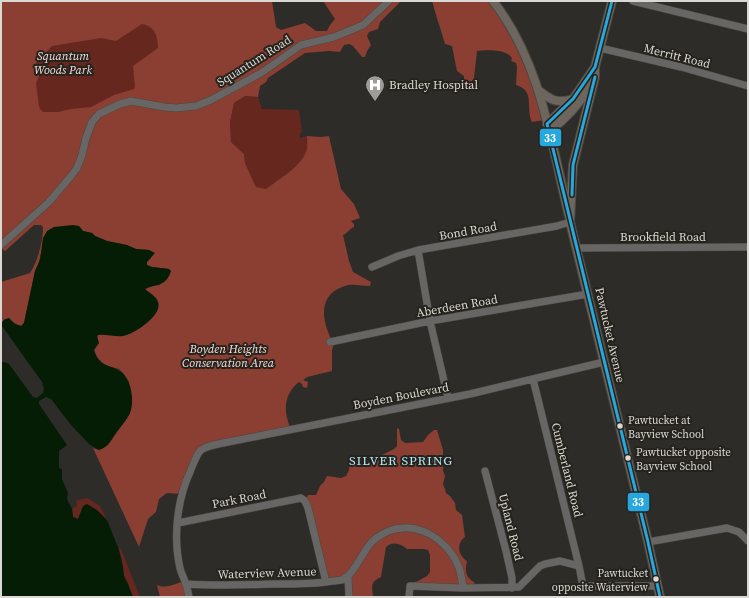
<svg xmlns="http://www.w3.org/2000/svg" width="749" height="598" font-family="'Source Serif 4',serif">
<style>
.green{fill:#66271e}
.forest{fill:#8b3e32;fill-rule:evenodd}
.water{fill:#041d04}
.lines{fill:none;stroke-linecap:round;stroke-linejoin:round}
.minor-casing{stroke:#494844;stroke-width:8}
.major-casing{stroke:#494844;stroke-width:10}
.minor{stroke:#676664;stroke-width:7}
.major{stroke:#6d665e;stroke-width:8}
.bus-1-casing{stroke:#26231d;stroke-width:6}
.bus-1{stroke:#26a7de;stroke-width:3}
.bus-dot{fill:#dad8d4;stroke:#26231d;stroke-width:1.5}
.labels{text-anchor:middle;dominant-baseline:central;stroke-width:4;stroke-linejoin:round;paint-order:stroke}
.bus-label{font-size:11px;fill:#dad8d4;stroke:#26231d;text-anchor:start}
.park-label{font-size:12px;font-style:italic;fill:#f7ddd8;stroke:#26231d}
.street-label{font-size:12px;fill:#dad8d4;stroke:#26231d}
.poi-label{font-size:12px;fill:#dad8d4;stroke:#26231d;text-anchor:start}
.neighbourhood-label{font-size:13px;letter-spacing:1px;fill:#b2e6fa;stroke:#26231d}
.line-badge{stroke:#26231d;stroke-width:1.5}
.badge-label{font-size:11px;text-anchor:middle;font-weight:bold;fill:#fff}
</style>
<rect width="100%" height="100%" fill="#2e2c28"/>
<path class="green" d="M1,1h245l-245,237z
M245,96l13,1 4,12 37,1 3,22 -2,1v5l7,-2c0,4 1,11 0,15 -5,14 -29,29 -41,38l-10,-2 -11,-24 -1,-9 -13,-12 -1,-20 4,-19z
M87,498l13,8 7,14 -16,-14 -10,6 -3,7 -5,-2 -1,-8 5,-3 -1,-5 6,-2z
M119,549h2l19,48h-7l-5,-13 -4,-8 -2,-15 -3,-11z"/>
<path class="forest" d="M1,1h271l4,26 5,3 24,-7 11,8h11l3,-6 5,-6 -12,-18h78l-21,21 -2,7 -9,3 -2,4 4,9 -4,6 -2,6h-3l-9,-11 -4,-2 -5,1 -4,7 -11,-1 -24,2 -37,25 -2,4 -6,4 -2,11 -13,-1 -11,7 -4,19 1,20 13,12 1,9 11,24 10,2c13,-10 34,-22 40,-37 2,-4 1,-12 1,-16l14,1 8,-1 12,53 13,15 6,14 -9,3 3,3v3c-5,2 -6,6 -11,8l6,26 4,11 18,10 -1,4c-7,0 -14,-2 -21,-1 -33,7 -28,37 -15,59l-2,6v21l-25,6 -4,3 5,2 -1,6 -4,-1 -1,-3 -3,-2c-15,12 -16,28 -9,45l-81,21 -10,7 -17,39 -15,-1 -8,6 -3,13 -8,7 -9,28 -46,-99c5,3 10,1 15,-3l22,-32 -1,-31 -6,-9 -4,-4 -15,-4 -7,-8 -3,-7 4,-15 4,-1 51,-39 -8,-6 6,-3 9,-1 9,-16 -17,-2 -5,-2v-3l4,-4 -2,-8 -13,-1 -10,-4 -19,-4 -12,-5 -3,-3 -9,-2 -4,-5 -37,24 -4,15 -3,6 -11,52 -3,3c-6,-2 -10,-6 -16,-7l-3,3v4l-1,-44 29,-9c8,-12 13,-32 13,-46l-2,-2h-7l-29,26 -4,-3zM142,24c13,2 16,13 16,24l-25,18 2,20 -1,3 -20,6 -23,12 -20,2 -13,3h-15l-3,-3 -1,-3 -3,-23 3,-7 -5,-11 18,-19 49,-8 15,3z
M432,1h61l26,41 25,78 -12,2c-7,-15 4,-31 -16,-37l1,-18 -1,-4 -5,-2 1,-3c-6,-9 -26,-8 -35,-7l-3,27 -6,9c-5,-3 -4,-6 -4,-11l-7,-5 -5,-25 -7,-2c-4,-14 -9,-28 -13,-43z
M397,428l2,1 2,11 4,3 18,-1 5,-7 6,-5h3l6,20v21l2,5 -2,8 2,5 1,4 4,3 5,7 1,7 6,5 3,22c-9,6 -7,19 2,24 -2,9 -2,16 7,21l2,5c-10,1 -19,3 -29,4 -13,1 -27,-3 -39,-7l10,-3 9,-5 3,-4v-17l-2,-5 -5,-1h-16c-6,-6 -15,-8 -21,-2l-5,30c-11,5 -9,9 -8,20h-24v-13l-23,-1 -21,-83 3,-5h8l4,-9 4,-4 3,-6 14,2 5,-2 3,-6 1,-9 6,3h12l10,-3 4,-6 12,-6 3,-3z
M184,581l5,16h-29l-3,-12c9,4 18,-1 27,-4z"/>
<path class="water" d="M73,225l6,1 4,5 9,2 3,3 12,5 20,4 9,4 13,1 6,3 -8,9v3l5,2 17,2 2,2c-5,16 -14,12 -26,18 4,5 11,6 13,13 5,13 -24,32 -35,34 -8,1 -17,-2 -25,-1l-1,1 2,7 -5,7c5,21 25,13 33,29 5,9 7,24 3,34 -3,7 -9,13 -14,20 -5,7 -8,14 -17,17l-10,-6 -18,-19 -20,-26 -5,-2 -7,4v3l28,41 -8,6v17l3,1v10l6,14 -1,6 5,10 1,8 5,2 5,-13 4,-2 10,6 10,10 12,30 4,17 1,9 4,8 5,13h-132v-235h4l4,2 24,33 4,1 6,-5 1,-4 -2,-7 -40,-56c0,-5 2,-7 7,-8l6,6 6,2 3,-3 11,-52 5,-11 3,-22 4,-7 7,-4z"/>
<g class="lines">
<defs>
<path id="minor" d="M633,1l115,28
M600,48l81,19 67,19
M1,245l48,-43 22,-26 6,-8 5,-13 4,-17 6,-16 7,-8 21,-10 11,-3 33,6 12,1 20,-2 15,-6 50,-27 40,-28 33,-8 29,-12 26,-24
M577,248l171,-1
M418,250l12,71 18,77
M372,267l26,-11 20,-6 139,-24 13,-4
M330,342l100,-21 158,-27
M533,379l46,187
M485,471l21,80 6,27v10
M178,523l123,-25 4,3 3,7 18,74
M648,542l79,-14 12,4 9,9
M348,577l1,20
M186,584c31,2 61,1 92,0 16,0 32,0 48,-2 5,-1 11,-1 15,-2 15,-5 21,-31 34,-41 31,-24 68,-6 83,26 3,7 4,15 5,23
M189,597c-1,-4 -1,-8 -3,-12 -1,-6 -5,-11 -6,-17 -7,-30 -3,-68 10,-96 3,-7 6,-17 11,-22 7,-5 18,-6 27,-8l242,-48 134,-32
M409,597l1,-11 53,2 56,-1 21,-21 5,-2 15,-3 19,5 4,20h74"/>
<path id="major" d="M493,1c48,61 58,142 76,215
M612,1l-17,66v10l-22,88 -3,57 78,320 12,55
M538,90c13,10 18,14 35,9
M547,124l26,-25 22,-32
M549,131c17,-12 30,-26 40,-44"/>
</defs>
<use href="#minor" class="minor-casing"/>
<use href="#major" class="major-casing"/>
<use href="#minor" class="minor"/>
<use href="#major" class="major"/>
<defs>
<path id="bus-1" d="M612,1l-17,66 -22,32 -26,25 101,418 12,55
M572,195l1,-30 22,-88"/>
</defs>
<use href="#bus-1" class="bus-1-casing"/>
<use href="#bus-1" class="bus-1"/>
</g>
<defs>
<symbol id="hospital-pin" viewBox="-11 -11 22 30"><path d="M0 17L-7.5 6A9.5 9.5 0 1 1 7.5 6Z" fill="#9e9c98" stroke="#26231d"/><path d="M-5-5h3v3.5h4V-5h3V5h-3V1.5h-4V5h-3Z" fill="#fff"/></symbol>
</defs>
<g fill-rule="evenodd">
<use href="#hospital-pin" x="364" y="74" width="22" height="30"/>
</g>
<g class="bus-dot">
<circle cx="620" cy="426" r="3.5"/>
<circle cx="628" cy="458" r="3.5"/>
<circle cx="656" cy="579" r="3.5"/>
</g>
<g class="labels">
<g class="bus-label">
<text x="628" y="420">Pawtucket at<tspan x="628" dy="14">Bayview School</tspan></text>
<text x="636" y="452">Pawtucket opposite<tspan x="636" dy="14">Bayview School</tspan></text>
<text x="648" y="573" text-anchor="end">Pawtucket<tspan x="648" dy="14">opposite Waterview</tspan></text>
</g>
<g class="park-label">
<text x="63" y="56">Squantum<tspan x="63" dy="14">Woods Park</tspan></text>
<text x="228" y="349">Boyden Heights<tspan x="228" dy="14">Conservation Area</tspan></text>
</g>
<g class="street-label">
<text transform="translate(677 56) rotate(14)">Merritt Road</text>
<text transform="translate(254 61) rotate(-32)">Squantum Road</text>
<text transform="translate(468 231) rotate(-10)">Bond Road</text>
<text x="663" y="237">Brookfield Road</text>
<text transform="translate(457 306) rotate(-10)">Aberdeen Road</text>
<text transform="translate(610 335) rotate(77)">Pawtucket Avenue</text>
<text transform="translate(401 396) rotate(-11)">Boyden Boulevard</text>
<text transform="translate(567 470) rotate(76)">Cumberland Road</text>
<text transform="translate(239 499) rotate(-11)">Park Road</text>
<text transform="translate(511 527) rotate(76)">Upland Road</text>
<text transform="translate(267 573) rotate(-2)">Waterview Avenue</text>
</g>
<g class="poi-label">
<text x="389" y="85">Bradley Hospital</text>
</g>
<g class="neighbourhood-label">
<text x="401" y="460">SILVER SPRING</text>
</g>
</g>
<g class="line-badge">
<rect x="539" y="128" width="23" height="19" rx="4" fill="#26a7de"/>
<rect x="627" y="492" width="23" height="20" rx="4" fill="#26a7de"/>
</g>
<g class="badge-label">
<text x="550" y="142">33</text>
<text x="638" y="506">33</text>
</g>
<rect width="749" height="598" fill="none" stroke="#dad8d4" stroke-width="4"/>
</svg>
